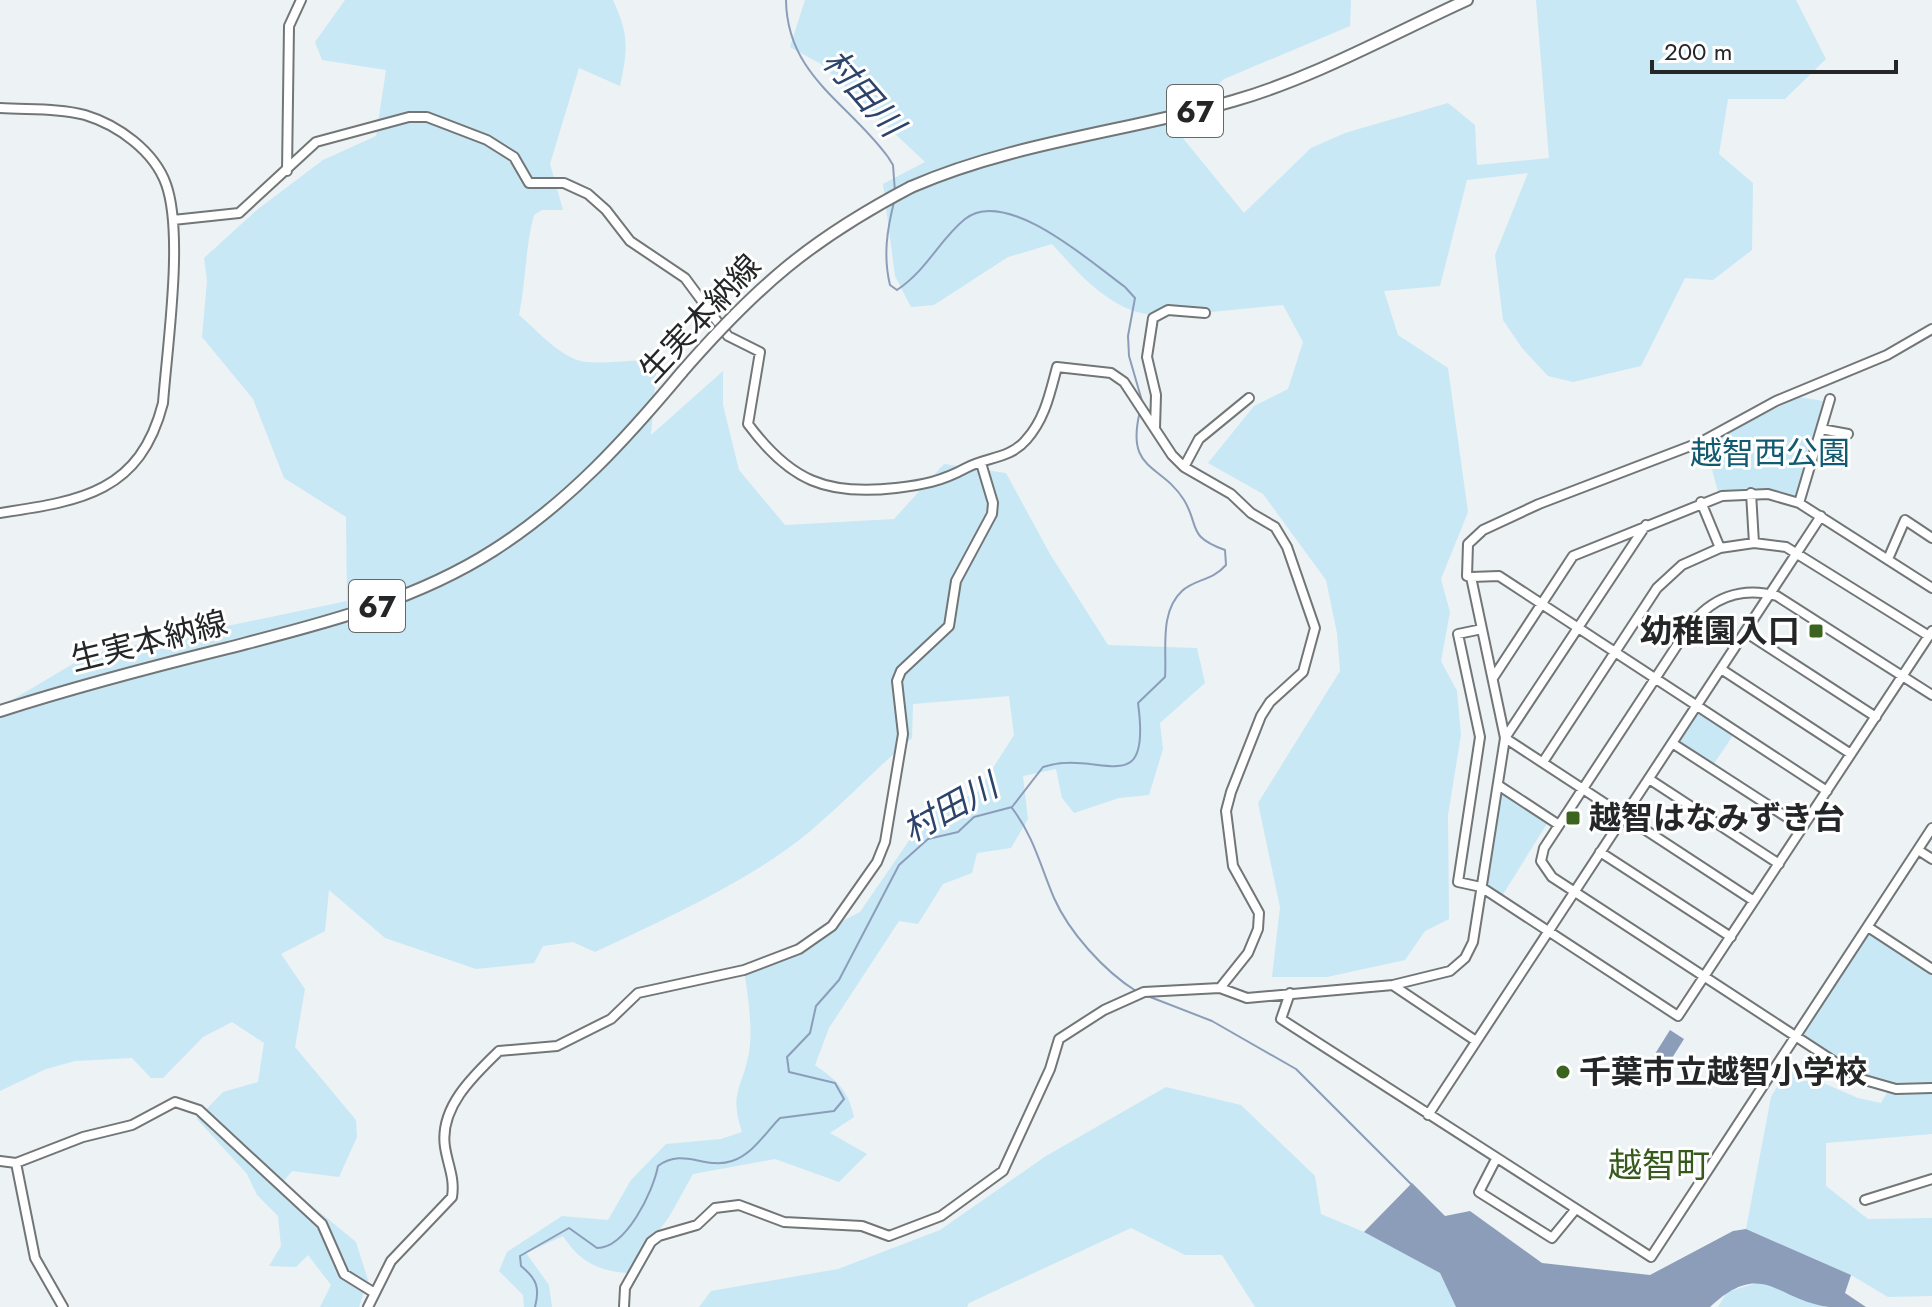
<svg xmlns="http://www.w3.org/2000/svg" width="1932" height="1307" font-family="Jost,'Noto Sans JP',sans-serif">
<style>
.green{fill:#c8e8f5}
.water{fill:#8c9dba}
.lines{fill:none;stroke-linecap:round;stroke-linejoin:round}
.stream{stroke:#8c9dba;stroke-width:2}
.minor-casing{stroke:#727677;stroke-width:12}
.major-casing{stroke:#727677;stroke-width:14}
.minor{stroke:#fff;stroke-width:8}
.major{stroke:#fff;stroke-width:10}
.major-bridge-casing{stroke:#727677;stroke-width:14;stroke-linecap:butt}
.major-bridge{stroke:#fff;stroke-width:10}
.poi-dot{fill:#3b641f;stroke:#fff;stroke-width:3}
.labels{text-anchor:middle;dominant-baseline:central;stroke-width:6;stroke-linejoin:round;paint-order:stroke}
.shield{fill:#fff;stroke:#666768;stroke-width:2}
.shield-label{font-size:30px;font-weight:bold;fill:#252627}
.street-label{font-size:32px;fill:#252627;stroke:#fff}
.park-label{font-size:32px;fill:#125a72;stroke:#fff}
.poi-label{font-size:32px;font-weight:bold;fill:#252627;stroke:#fff;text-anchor:start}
.water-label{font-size:34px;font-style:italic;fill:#2c436c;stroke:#fff}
.neighbourhood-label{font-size:34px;fill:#355a1c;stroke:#fff}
</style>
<rect width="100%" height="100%" fill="#edf2f4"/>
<path class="green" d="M345,0h268c16,35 15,49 7,86l-41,-18 -29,96 13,46h-21l-8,5c-9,33 -8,66 -15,100 18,15 42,44 67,47 24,2 47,-3 71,-1l-6,74 72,-64v34l16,65 46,55 109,-6 50,-55 62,9 44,81 58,91 89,3 8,35 -45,40 3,26 -14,46 -30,3 -45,15 -12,-15 -6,-29 -33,7 5,43 -17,29 -34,5 -5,20 -29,11 -25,40 -19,-3 -70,107 -14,37c22,16 33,24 39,52l-24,16 37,21 -28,28 -64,-23 -82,15 -24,43 -42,56c-29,-2 -48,-12 -64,-37l-37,17 23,32 3,22h-28l-1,-12 -24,-24 8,-19 55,-36 46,4 23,-40 35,-36 55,-5 21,-7c-13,-40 0,-42 7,-79 4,-26 -1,-57 -5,-83l116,-58 70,-102 47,-17 37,-58 -5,-39 -96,8 -1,34c-36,30 -68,65 -104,95 -58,48 -144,86 -213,119l-22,-10 -30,4 -9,17 -58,6 -91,-31 -56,-48 -4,41 -44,23 24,35 -10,58 61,73 1,17 -18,40 -47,-6 -9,11 73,60 12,38 -9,27h-39l11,-22 -23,-30 -12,12 -27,-1 12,-20 -3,-30 -21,-21 -10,-21 -50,-55 26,-27 35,-10 6,-39 -32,-21 -29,15 -40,41h-12l-19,-20 -57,3 -29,8 -46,22v-384l88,-52 259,-54 -1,-84 -62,-39 -31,-79 -51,-62 5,-56 -3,-23 54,-49 65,-49 53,-24 10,-66 -64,-10 -7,-18z
M805,0h546l-1,26 -126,53 -51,47 71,87 67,-65 34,-15 103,-30 27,22 2,40 72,-7 -13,-158h260l30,59 -41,40h-57l-9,55 34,29 -1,67 -39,30 -28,-2 -44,88 -68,16 -25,-6 -26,-28 -19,-28 -8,-65 33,-82 -61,7 -27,106 -56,5 14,44 50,33 20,144 -27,67 9,33 -9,49 16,30 4,44 -13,80 1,104 -24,12 -20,29 -78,17h-55l8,-70 -22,-104 82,-132 -3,-38 -11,-53 -63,-86 -55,-31 46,-57 34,-17 15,-47 -20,-37 -72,7c-15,-6 -27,1 -42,3 -51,5 -86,-37 -117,-71l-44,13 -74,48 -23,2 -16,-31 -12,-92 42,-22 -104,-98 -31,-17z
M1799,397l24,4 2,3 -28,90 -6,3 -39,-9 -34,4 -13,-49z
M1696,709l38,25 -21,31 -36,-25z
M1498,793h5l45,29 -46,74 -18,-14z
M1870,930l62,42v162l-106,9v43l42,33 64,-1v78l-44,1 -37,-22 -105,-46 25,-132 17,-29 70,30 23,5 11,-19 -31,-10 -61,-39z
M1166,1087l75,18 74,71 6,38 43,18 76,41 16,34h-201l-33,-52h-37l-54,-27 -162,75 -2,4h-268l12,-16 127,-22 102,-39 106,-74z
M1760,1282l67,25h-109l9,-15z"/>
<path class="water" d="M1670,1030l14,9 -17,27 -14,-9z
M1412,1183l33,33 25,-5 72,52 108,12 83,-44 13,-2 105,46 -6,18 21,14c-12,0 -25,0 -37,0 -53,-7 -66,-49 -119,0h-254l-16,-34 -76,-41z"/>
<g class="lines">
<path class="stream" d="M786,0c1,76 62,102 102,157l5,8 2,27
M894,202c-7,28 -11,54 -4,83l7,5c31,-21 42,-50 68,-71 41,-33 127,44 160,68l10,11 -7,38 1,20 13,45
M1012,808c22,29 28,57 42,90 15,34 50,73 82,93
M1145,995l67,26 84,48 130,130
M535,1307c5,-19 2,-28 -14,-41l-1,-10 49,-28 28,20c29,0 56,-56 61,-82 25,-19 47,4 74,-5 21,-7 33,-28 48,-43l54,-7 10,-12 -9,-16 -46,-11 -2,-15 23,-24 6,-27 23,-26 60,-115 29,-26 30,-7 16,-15 38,-10 31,-40c56,-19 109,38 95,-64l27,-26c2,-26 -6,-65 17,-86 13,-12 30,-10 44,-26l-1,-15c-39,-14 -25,-24 -41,-50 -23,-37 -59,-28 -44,-89"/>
<defs>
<path id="minor" d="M0,108c27,2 59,0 85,7 33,10 69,36 81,69 18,50 1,163 -3,219 -23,90 -83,98 -163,110
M287,171l2,-145 12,-26
M173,220l66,-7 77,-71 93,-25h18l60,23 27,17 15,26h35l24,11 18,16 24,31 55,37 43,58 32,16 -12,72c42,57 79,72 148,64 27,-3 46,-7 70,-20 20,-11 44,-9 60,-28 19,-21 24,-47 31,-73l54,6 13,9 48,73 12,12 47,27 20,19 24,14 12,20 28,81 -12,44 -33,30 -9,14 -30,76 -5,19 7,55 26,47 -1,16 -10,24 -28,35
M1155,428l1,-33 -9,-38 6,-39 15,-8 37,3
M1821,429l27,5
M1184,467l15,-28 50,-41
M1751,493l3,50
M1701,502l19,46
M1799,503l31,-104
M1646,525l-141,213 249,163
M1888,559l17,-39 27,18
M1471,577l-4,-1 1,-32 15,-14 56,-26 162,-62 75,-41 111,-46 45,-26
M1482,629l-24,5 22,103 -22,145 23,5 197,129 254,-385
M1745,632l131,85
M1721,669l130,85
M1493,678l80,-122 149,-60 46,-2 31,9 133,85
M1932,695l-155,-99c-36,-10 -66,2 -88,31l-145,221 -3,13 11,16 309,202 35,10 36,-1
M1672,743l130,84
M1543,762l114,-174 25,-23 38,-17 34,-5 32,4 143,89
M1649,779l130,85
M1498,785l61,40
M1918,850l14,9
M1600,852l131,85
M1868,927l64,42
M1394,986l82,55
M1290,993l-9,26 370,238 281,-429
M1428,1115l393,-599
M1496,1159l-17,33 73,46 23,-28
M0,1161l16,2
M1865,1200l67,-21
M63,1307l-28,-49 -19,-95 67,-26 49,-12 43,-23 24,8 123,114 22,50 29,18
M368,1307l23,-46 61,-64c3,-19 -4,-31 -7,-50 -6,-39 28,-71 54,-96l58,-5 54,-27 27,-26 106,-23 55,-21 33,-23 45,-64 8,-20 18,-108 -6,-53 4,-10 48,-45 7,-45 36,-67 1,-11 -12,-40
M624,1307l1,-19 26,-46 8,-6 38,-11 18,-17 24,-3 45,17 78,4 27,10 52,-20 62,-45 47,-102 9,-30 45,-29 40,-18 76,-4 27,10 146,-13 57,-14 15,-13 8,-16 32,-204 -34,-161 28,-1 328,215"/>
<path id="major" d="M911,187c104,-45 214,-55 322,-86 81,-23 157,-66 234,-101
M0,711c75,-24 151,-44 228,-63 92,-24 185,-46 266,-98 75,-48 132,-111 188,-178"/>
</defs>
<use href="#minor" class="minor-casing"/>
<use href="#major" class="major-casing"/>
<use href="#minor" class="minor"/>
<use href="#major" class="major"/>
<defs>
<path id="major-bridge" d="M682,372c75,-86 128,-132 229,-185"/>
</defs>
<use href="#major-bridge" class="major-bridge-casing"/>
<use href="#major-bridge" class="major-bridge"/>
</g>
<g class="poi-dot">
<rect x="1808" y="623" width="16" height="16" rx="4"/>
<rect x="1565" y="810" width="16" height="16" rx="4"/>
<circle cx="1563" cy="1072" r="8"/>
</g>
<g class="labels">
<g class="shield">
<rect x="1167" y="85" width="56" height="52" rx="6"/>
<rect x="349" y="580" width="56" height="52" rx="6"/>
</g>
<g class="shield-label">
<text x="1195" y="111">67</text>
<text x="377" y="606">67</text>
</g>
<g class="street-label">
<text transform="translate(700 318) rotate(-47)">生実本納線</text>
<text transform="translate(149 641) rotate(-14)">生実本納線</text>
</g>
<g class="park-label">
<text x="1770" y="453">越智西公園</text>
</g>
<g class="poi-label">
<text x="1800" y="631" text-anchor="end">幼稚園入口</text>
<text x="1589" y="818">越智はなみずき台</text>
<text x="1579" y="1072">千葉市立越智小学校</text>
</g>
<g class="water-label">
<text transform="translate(863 93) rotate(49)">村田川</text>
<text transform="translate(950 808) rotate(-29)">村田川</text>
</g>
<g class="neighbourhood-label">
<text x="1659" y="1165">越智町</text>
</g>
</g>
<path d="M1652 60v12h244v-12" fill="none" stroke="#252627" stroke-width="4"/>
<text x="1664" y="60" font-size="24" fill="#252627" stroke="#ffffff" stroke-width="6" paint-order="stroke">200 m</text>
</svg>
